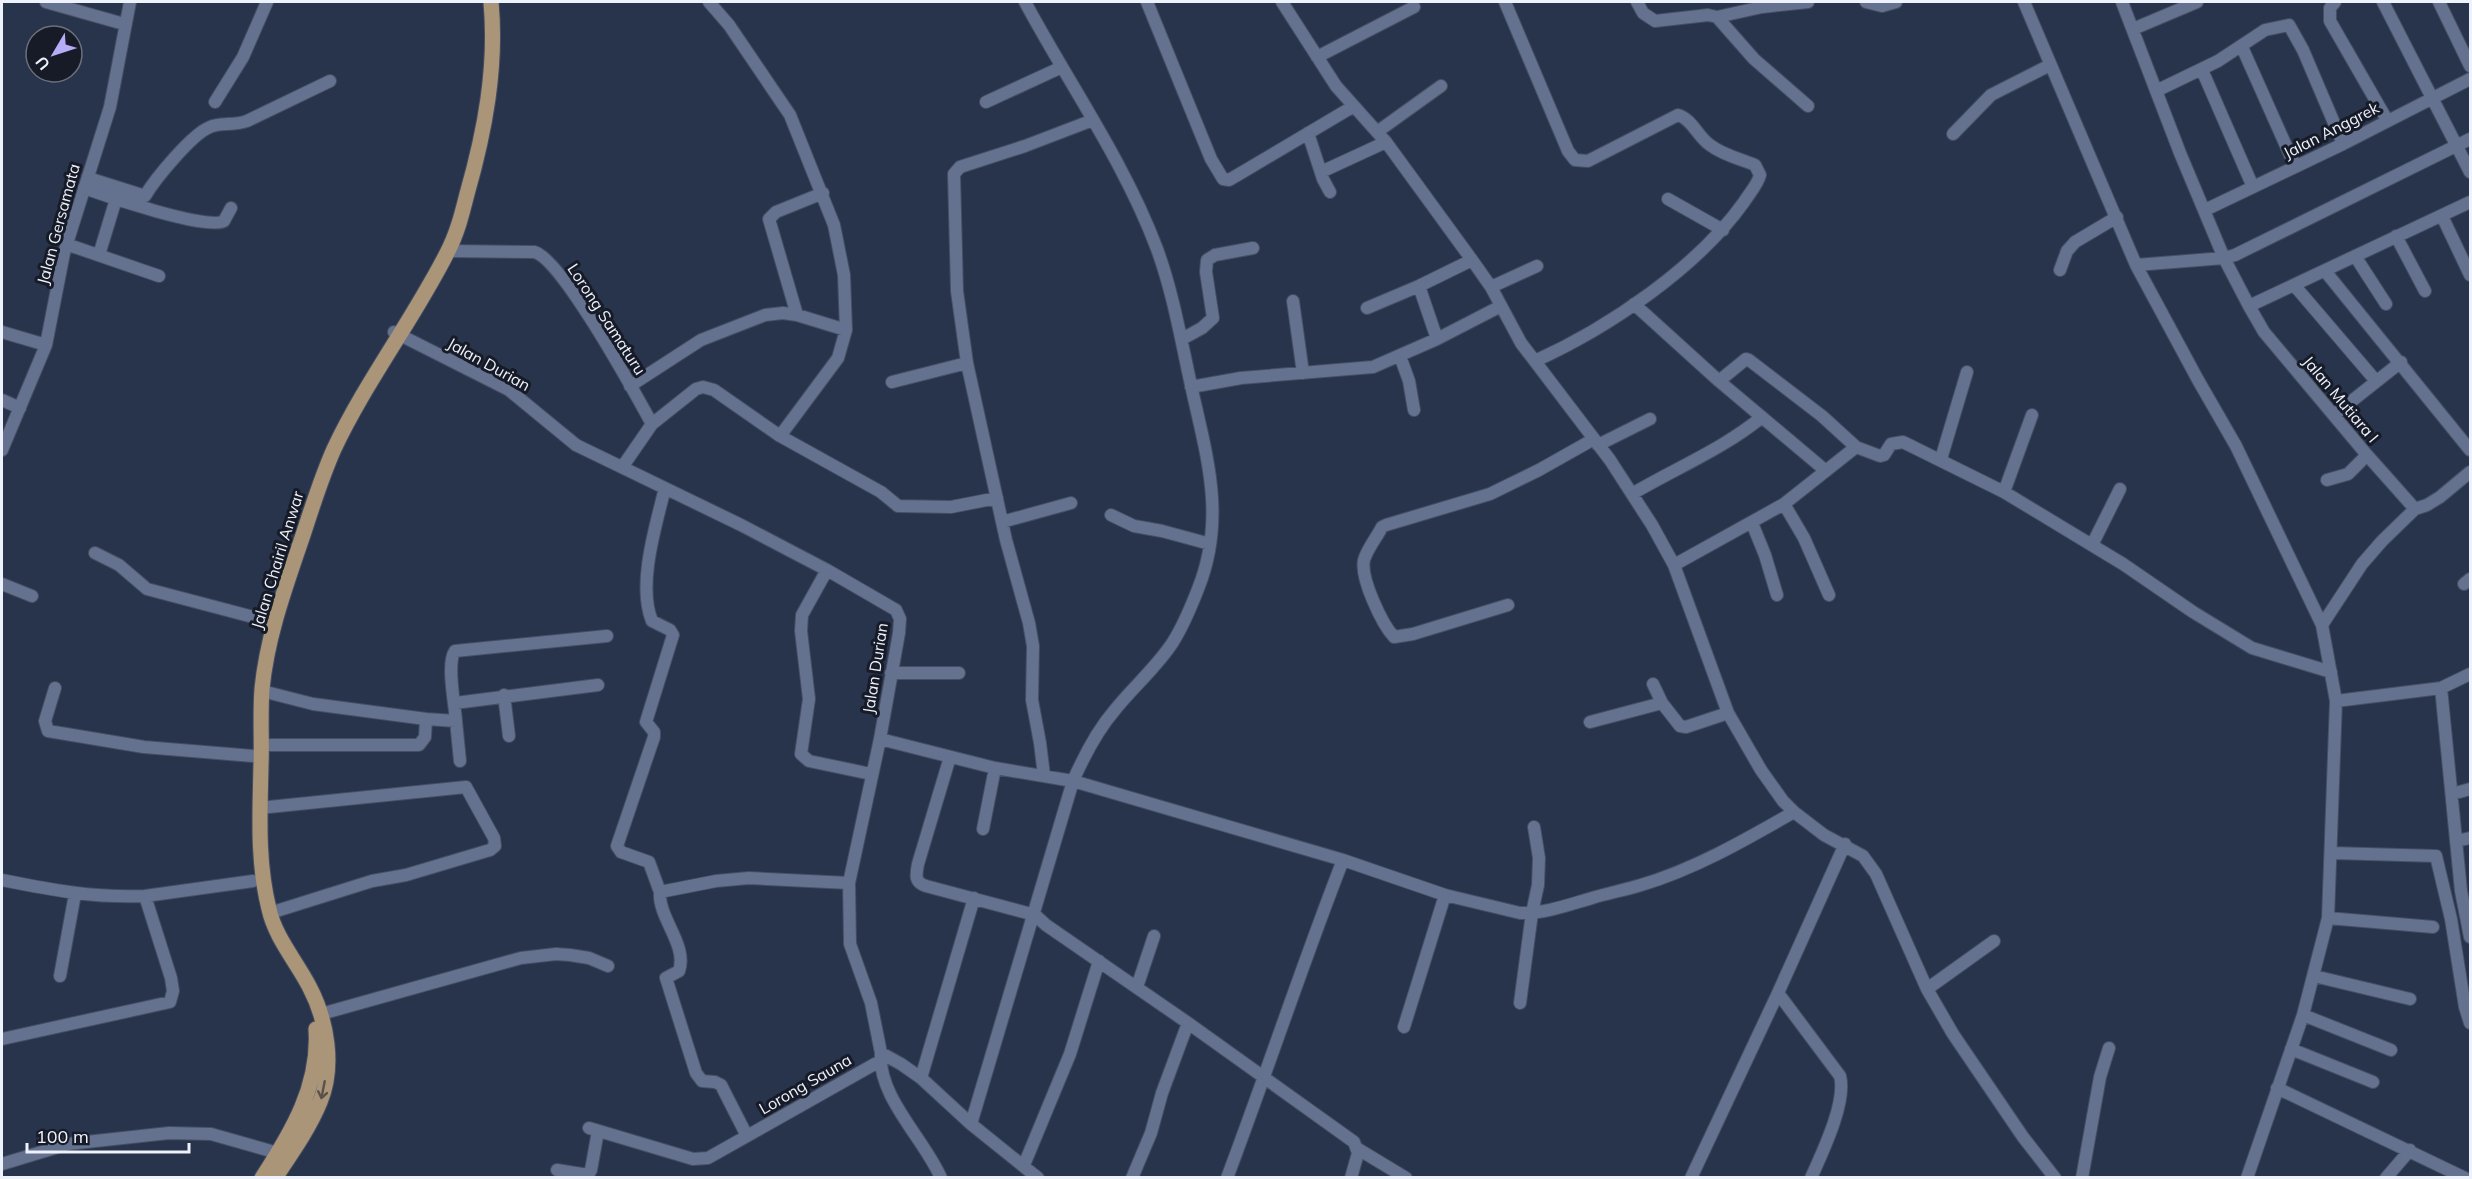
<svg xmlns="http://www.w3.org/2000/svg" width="2472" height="1179" font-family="Mulish,sans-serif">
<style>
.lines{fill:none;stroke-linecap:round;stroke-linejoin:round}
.minor-casing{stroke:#454e62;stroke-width:14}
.major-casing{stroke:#454e62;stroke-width:17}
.minor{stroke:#64728f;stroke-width:12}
.major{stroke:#aa9578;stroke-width:15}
.oneway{stroke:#59524b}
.labels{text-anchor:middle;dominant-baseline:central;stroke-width:6;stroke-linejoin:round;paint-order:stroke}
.street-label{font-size:16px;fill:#edf2fc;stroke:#161b27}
</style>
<rect width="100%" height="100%" fill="#28334c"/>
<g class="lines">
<defs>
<path id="minor" d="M46,2l78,22
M709,2l20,23 61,90 44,110 10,50 2,55 -8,28 -58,78
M1025,2c44,82 99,159 132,247 18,49 26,103 38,154 15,65 29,121 3,186 -7,18 -15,37 -25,53 -16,25 -41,46 -59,69 -18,21 -30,45 -41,70l-102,343 67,54
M1147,2l64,157 12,20 6,1 12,-7 113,-67
M1282,2l54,84 50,56 86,118 19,27 30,56 89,117 42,65 22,40 54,148 33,57 22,31 11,11 30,23 39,21 13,18 51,115 26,45 70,103 32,41
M1505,2l63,149 7,9 13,1 90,-46c14,4 20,22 32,30 13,10 30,14 45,20l5,10c-2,9 -11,19 -16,27 -47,66 -136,126 -209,159
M1637,2l6,11 12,8 53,-6 9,2 37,42 54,47
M1866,2l16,4 14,-4
M2024,2l112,263 62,115 38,66 86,179 14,76 -8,217 -25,97 -56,163
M2122,2l58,151 44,105 25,48 15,26 103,123 48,54
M2335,2l-5,6v13l57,99
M2383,2l87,170
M2439,2l31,64
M1717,17l45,-10 46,-5
M2133,29l64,-27
M2242,47l53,119
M1317,57l97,-50
M2202,70l51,117
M2156,91l62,-30 47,-31 24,-5 14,25 40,94
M215,102l28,-45 24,-55
M986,102l76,-35
M1377,132l64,-46
M1308,133l15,46 7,13
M1953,134l38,-39 59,-30
M1321,172l65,-30
M88,178l57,18c10,-17 47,-62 65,-69 10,-5 24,-1 37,-6l83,-40
M84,188c22,8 124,43 140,33l7,-13
M1668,199l55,31
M2205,210l138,-66 127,-65
M2442,216l28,59
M2396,236l29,55
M66,244l93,32
M448,251l86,1c27,5 102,143 118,172
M99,255l17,-56
M2355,256l31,48
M2136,265l88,-7 11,-3 235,-116
M2060,270l7,-19 8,-9 42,-25
M2325,271l145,179
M2294,285l82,96
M1419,286l18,53
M1491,287l46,-21
M1293,301l10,72
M1634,304l85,77
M2249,306l221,-104
M1367,308l52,-22 53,-26
M797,315l-28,-96 7,-7 47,-19
M2,332l44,13
M394,332l115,58 67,55 165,80 86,45 69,40 4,9 -1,14 -19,106 -31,144 1,61 21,59 10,50c-4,43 44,87 60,125
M1182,339l20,-11 11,-10 -7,-46 1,-12 8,-5 38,-7
M1400,356l9,25 5,29
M892,382l75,-19
M630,386l71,-46 64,-25 18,-2 14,2 49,15
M1191,387l50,-9 132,-11 64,-28 64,-33
M2,400l18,8
M2334,415l67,-53
M1598,445l52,-26
M2,450l44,-105 18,-92 46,-146 20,-105
M1941,459l26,-87
M623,466l29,-42 44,-35 7,-2 11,3 66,46 101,56 17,14 53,1 46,-9
M1826,471l-107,-90 27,-22 3,1 73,56 34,31 24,9 4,-1 7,-11 12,-2 101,50 119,72 70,48 59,36 79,24
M2327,480l21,-6 19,-19
M2004,492l28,-77
M1632,494c44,-26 91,-45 130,-77
M1784,504l20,34 25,57
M1111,515l23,11 28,5 48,13
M1002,522l69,-19
M1752,523l13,32 12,40
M2092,545l28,-56
M95,553l24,12 28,24 121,32
M1674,565l110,-61 72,-57
M827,570l-25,45 -1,16 8,68 -8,55 8,7 62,13
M2,584l30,12
M2464,584l6,-5
M1508,605l-95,29 -19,3c-12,-13 -34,-59 -30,-77 3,-11 13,-23 18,-33l4,-2 104,-31 49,-24 55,-31
M2322,625l40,-61 20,-23 33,-32 12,-4 13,-8 30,-25
M891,673h68
M1653,684l9,19 18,23 6,1 42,-14
M55,688l-10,33 3,10 96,16 109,9
M2441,688l20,203 9,46
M504,695l5,41
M2336,701l105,-13 29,-14
M455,703l143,-18
M426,719l30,2c-1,-16 -10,-58 -1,-70l152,-15
M456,721l4,40
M1590,722l72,-19
M880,739l115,29 78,13 270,79 102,35 75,18c24,1 48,-8 72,-15 16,-5 33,-8 49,-13 54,-16 104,-45 153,-73
M261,745h158l6,-8 1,-18 -113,-15 -51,-13
M950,757l-32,107c-2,11 -4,18 8,22l109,29 11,10 142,98 166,119 4,11 -7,25
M1044,775l-4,-32 -8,-43 1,-54 -4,-23 -23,-83 -39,-177 -10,-72 -3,-117 6,-7 65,-21 68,-26
M2452,794l18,-5
M259,808l207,-21 28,51 1,8 -5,4 -84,25 -34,6 -102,32
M983,829l12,-61
M2456,841l14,-3
M2332,853l104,3 15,63 14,88 5,16
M2,880c50,10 91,18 143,16
M660,892l-11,-30 -28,-10 -4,-6 37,-109v-5l-8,-10 27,-87 -3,-5 -18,-9c-15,-36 4,-96 13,-133
M2328,918l105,9
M60,976l15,-82
M2314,976l96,23
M1137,987l17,-51
M1927,989l67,-48
M1778,993l62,83c7,26 -18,77 -29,102
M1520,1003l12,-90 6,-28 1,-27 -5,-31
M321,1014l200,-56 35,-4 14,1 19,3 19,8
M2303,1015l88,35
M1404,1027l41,-132
M2,1039l168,-37 3,-11 -2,-13 -26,-82 108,-15
M2291,1049l82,33
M881,1053l20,11 20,14 53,-180
M921,1078l50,46
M2277,1088l188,90
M589,1128l104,31 15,-1 172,-97
M747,1136l-26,-51 -6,-3 -13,-1 -6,-8 -30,-95 13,-7c9,-26 -21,-53 -19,-79l56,-11 33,-3 100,5
M1358,1149l48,29
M2,1164l66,-20 101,-11 42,1 67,19
M1024,1165l46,-111 29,-93
M557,1170l31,5 3,-5 7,-39
M1132,1178l19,-45 11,-40 26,-70
M1227,1178c40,-106 75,-213 116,-318
M1691,1178l87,-185 67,-149
M2082,1178l18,-101 9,-29
M2386,1178l24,-28"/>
<path id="major" d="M262,1178c30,-46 58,-93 54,-149
M275,1178c16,-24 34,-49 45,-76 15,-36 7,-82 -11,-116 -13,-25 -34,-49 -40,-77 -12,-48 -9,-96 -8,-144 1,-25 -1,-51 1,-76 5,-52 23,-101 40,-151 10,-30 19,-60 32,-89 32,-68 79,-129 113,-196 10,-19 15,-39 20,-59 18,-63 30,-127 24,-192"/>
</defs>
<use href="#minor" class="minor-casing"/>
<use href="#major" class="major-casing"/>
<use href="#minor" class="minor"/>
<use href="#major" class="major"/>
</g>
<defs><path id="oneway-shaft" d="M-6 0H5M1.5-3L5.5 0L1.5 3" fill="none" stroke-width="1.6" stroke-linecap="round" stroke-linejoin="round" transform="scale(1.5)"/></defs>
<use class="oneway" href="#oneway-shaft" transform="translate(323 1090) rotate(101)"/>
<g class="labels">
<g class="street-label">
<text transform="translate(2331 130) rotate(-27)">Jalan Anggrek</text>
<text transform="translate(58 224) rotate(-75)">Jalan Gersamata</text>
<text transform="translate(607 319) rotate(57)">Lorong Samaturu</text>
<text transform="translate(489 364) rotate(29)">Jalan Durian</text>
<text transform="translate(2341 399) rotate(50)">Jalan Mutiara I</text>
<text transform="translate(277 560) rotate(-73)">Jalan Chairil Anwar</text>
<text transform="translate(875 668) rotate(-81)">Jalan Durian</text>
<text transform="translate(805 1084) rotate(-30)">Lorong Sauna</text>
</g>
</g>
<rect width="2472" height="1179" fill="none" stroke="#edf2fc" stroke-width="6"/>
<g transform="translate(54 54) rotate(231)"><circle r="28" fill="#161b27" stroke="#6c717c" stroke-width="1.5"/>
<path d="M0-4.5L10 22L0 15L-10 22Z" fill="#b6acf8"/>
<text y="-9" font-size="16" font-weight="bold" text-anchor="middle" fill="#edf2fc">U</text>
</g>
<path d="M27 1143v9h162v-9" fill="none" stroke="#edf2fc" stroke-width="3"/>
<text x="36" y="1143" font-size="18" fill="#edf2fc" stroke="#161b27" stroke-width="4.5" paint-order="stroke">100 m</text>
</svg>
